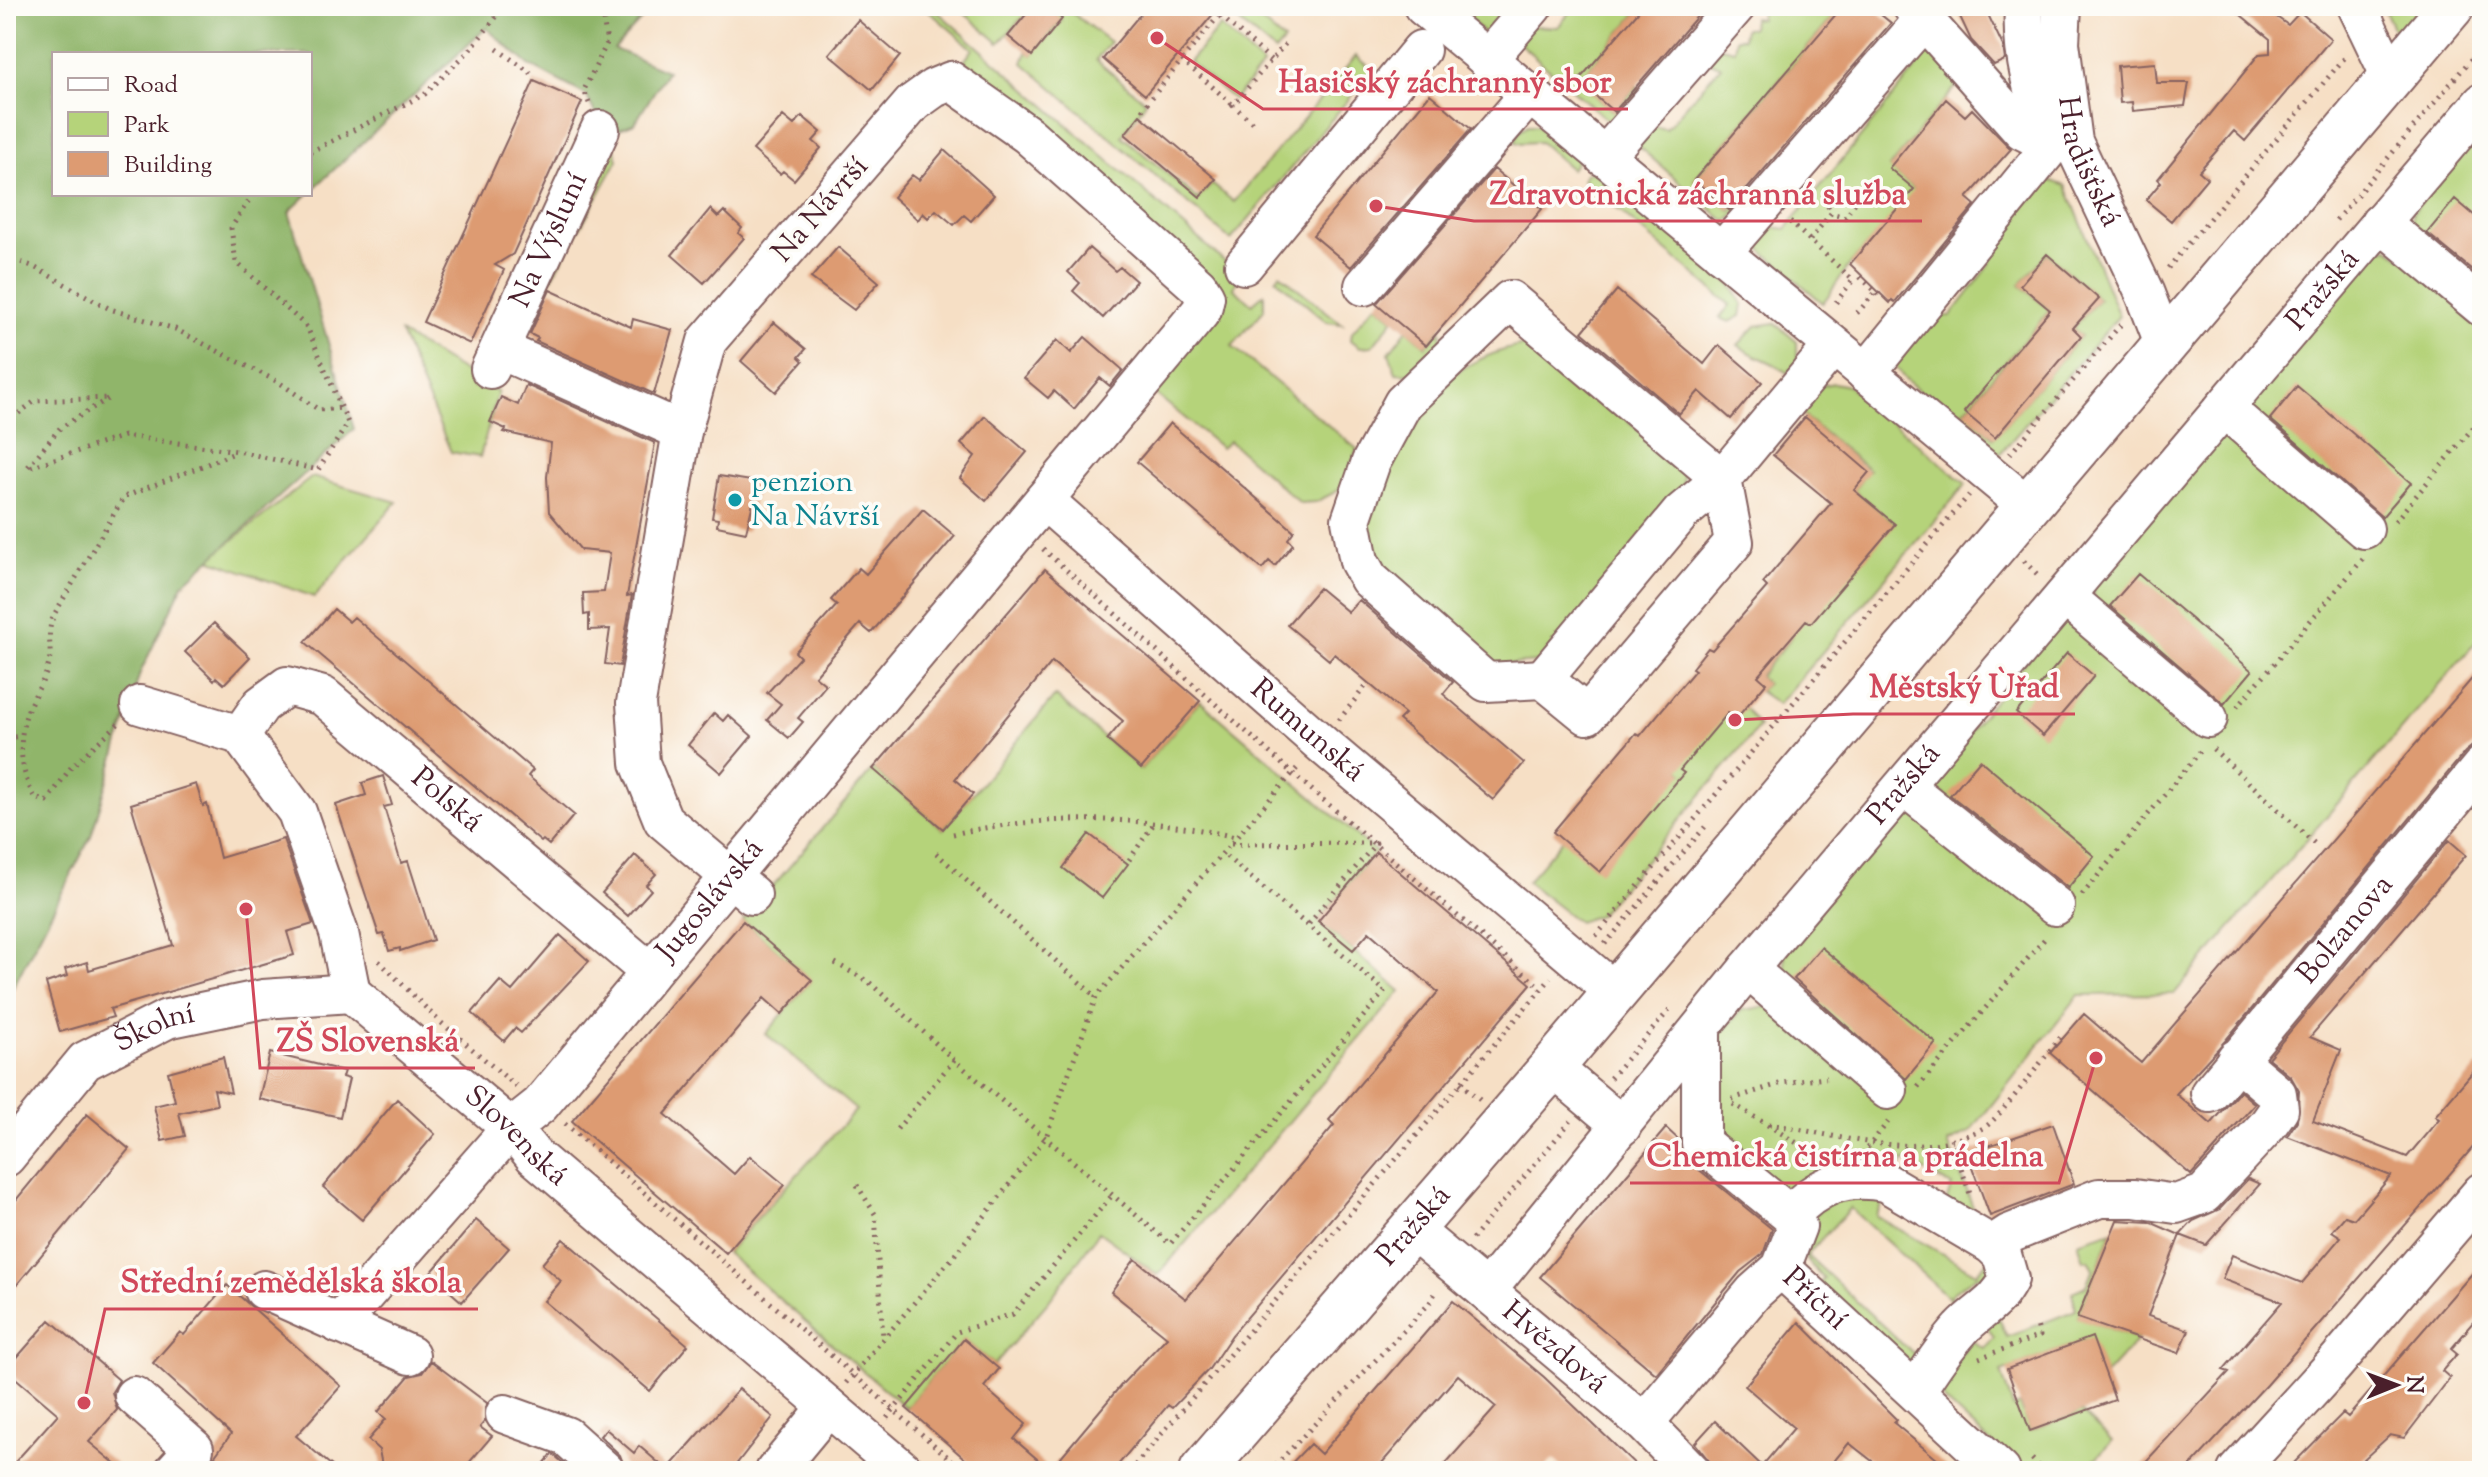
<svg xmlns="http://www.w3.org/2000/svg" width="2488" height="1477" font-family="'Sorts Mill Goudy',serif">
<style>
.green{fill:#b5d37a;stroke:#807952;stroke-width:2;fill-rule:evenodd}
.forest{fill:#90b56a;stroke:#6d6a4a;stroke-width:2}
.building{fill:#dd9b72}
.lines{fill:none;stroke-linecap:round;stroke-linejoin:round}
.minor-casing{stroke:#866261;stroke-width:42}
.major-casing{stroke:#866261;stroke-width:48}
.path{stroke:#866261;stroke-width:5;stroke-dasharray:2 6;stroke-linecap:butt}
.minor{stroke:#fff;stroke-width:38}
.major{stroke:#fff;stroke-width:44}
.culture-dot{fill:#0f9aa8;stroke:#fdfcf7;stroke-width:3}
.labels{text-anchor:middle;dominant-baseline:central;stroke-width:7;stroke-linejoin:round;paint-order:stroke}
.street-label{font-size:30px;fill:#4a1f2b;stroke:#fdfcf7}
.culture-label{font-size:30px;fill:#0d838f;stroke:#fdfcf7;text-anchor:start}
.leader{fill:none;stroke:#d1495b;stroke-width:3}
.callout-dot{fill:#d1495b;stroke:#fdfcf7;stroke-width:3}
.callout-label{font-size:32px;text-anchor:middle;font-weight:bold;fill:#d1495b;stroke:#fdfcf7;stroke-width:7;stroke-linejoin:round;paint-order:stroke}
</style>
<rect width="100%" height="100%" fill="#fdfcf7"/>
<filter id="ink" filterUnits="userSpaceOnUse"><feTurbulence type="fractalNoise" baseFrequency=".0125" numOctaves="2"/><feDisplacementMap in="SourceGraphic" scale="16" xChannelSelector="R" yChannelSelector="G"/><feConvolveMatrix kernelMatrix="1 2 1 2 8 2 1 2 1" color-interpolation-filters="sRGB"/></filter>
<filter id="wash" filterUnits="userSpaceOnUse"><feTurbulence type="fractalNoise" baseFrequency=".006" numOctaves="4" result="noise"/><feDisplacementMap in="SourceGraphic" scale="32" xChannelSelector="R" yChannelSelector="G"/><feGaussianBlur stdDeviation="1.8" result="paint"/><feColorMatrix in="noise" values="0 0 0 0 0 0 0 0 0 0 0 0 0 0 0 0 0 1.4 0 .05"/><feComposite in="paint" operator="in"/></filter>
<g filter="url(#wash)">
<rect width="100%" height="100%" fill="#f6dfc5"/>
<path class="green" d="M923,6h8l308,268 -5,15 18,15 12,-10v16l-32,36 125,103 -14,39 -27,14 -16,1 -71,-62 -8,7 -75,-62 77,-89 -206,-178 -55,-55 11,-15z
M962,6h71l-34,37 -34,-29z
M1046,6h17l47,36 -14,18 50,42 -24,34 76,63 14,-15 22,18 122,-146 17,14 -142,170 -208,-177 4,-11 5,3 30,-35z
M1234,6h10l40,35 -9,11 -44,-37z
M1457,6h32l11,9 7,-9h17l-31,36z
M1575,6h68l-65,75 36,31 23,-26 9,9 -32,31 -96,-84 12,-16 28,1z
M1768,6h75l-149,174 37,31 21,-26 9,9 -35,28 -94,-81 12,-17 22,5 55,-63 -20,-7 12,-14 21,5 2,-12h7l2,-10h7l1,-10 7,1 1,-10 6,1z
M2392,6h34l-27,35 -13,-28z
M1220,26l43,39 -29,35 -45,-38z
M1920,36l41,45 -72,86 27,24 -66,73 -27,39 -72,-62 8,-16 27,4 132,-163 -11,-15z
M2482,123v177l-70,-71v-16z
M1528,125h9l42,33 -8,11 -31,-27 -23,1 -2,-2 4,-10z
M614,146l4,14 -72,129 45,-115z
M1595,170l135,113 13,22 -2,11 -11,6 -10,-4 10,-13 -147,-125 2,-6z
M2046,179l20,7 53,130 -121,140 -95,-79 -10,-15 38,-46h20l38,-50 5,-17 4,1 3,-10h6l2,-9 -5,-5zM2047,254l52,45 -26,29 8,8 -87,102 -30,-27 86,-101 -30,-25z
M2389,248l93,68v319l-308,359 -95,1 -109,137 -22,11 31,80 -34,-19 7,-18 -48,-26 -8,15 -106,19 -71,-46v-113l23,-25 23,-3 21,-15 -2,-51 111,-128 19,-8 149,99 -128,-118v-10l119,-151 40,-27v-12l65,-86 90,-90 2,-9 125,-151z
M1280,274l62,50 -15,-2 -51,-43z
M1376,304l18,15 -22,27 -12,1 -9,-7 1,-8z
M1775,323l22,19v20l-9,11c-16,-13 -34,-15 -50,-28l18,-19z
M1407,329l19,17 15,-17 2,20 -32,25 -15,-1 -7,-20z
M400,333l98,59 -18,65 -29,-5z
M1527,345l22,4 134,121v24l-143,168 -44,3c-34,-23 -109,-82 -125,-117 -12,-25 0,-47 11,-69 10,-22 18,-48 31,-67 22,-33 75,-62 114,-67z
M1834,383l15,3 117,98 -188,220 -19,-13 7,-8 -7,-7 33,-39 -4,-4 106,-109 -40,-34 15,-20 -76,-63 25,-21z
M312,477l85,25 -83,95 -105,-38z
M1055,696l86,73 59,-68 176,151 -58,69 83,70 -243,284 -59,-43 -50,69 -55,64 -30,-25 -58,68 -180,-155 130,-143 -90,-76 45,-54 -68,-59 130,-152 70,60z
M1744,707l15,20 -160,188 -21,7 -51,-40 36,-43 120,-66 -7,-7 51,-53z
M1842,1194l41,7 -7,15 100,57 13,-14v28l-12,-12 -27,20 9,14 -1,4 -10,-16 -98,-89 -43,47 106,99 14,-10 -13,22 -95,-82 5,-5 -21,-23 13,-43z
M2112,1231l-34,86 60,22 -33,36 -14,-37 -90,34 12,35 7,-3 10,27 51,-19 31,29 -28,30h-63l-77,-71 -6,-16 34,-43 12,7 10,-10 -7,-12 12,-8 8,19 69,-27 -4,-18 14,-6 7,-17 -5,-10 -4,1 -6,-18z"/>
<path class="forest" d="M6,6h648l-40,43 53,22 -32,52 -21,8 -19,-18 -9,-18 -57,-30 -43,-37 -176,164v-138h-256v140h254l-19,18 65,217 -171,155 -43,89 -49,163 -80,155 -5,4z"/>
<g id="blocks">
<path class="building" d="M1033,6h13l16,13 -30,37 -24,-20z
M1147,6h73l-75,89 -42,-36z
M1643,6h63l-92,106 -36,-31z
M1843,6h27l21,17 -162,187 -35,-30z
M1955,6h29l19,40 2,14 -11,5 -23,-25z
M2230,6h31l27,19 12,-13 31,27 -86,102 -11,-10 -35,40 8,7 -36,43 -25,-21 15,-18 -3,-3 101,-125 11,-1v-14z
M858,20l42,36 -28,34 -43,-36z
M2155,63l2,20h32l-4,23 -52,5 -1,-9 -12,1 -3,-37z
M534,81l48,21 -69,152 -18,11 9,5 -34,74 -47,-22z
M1430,94l41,35 -120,138 -38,-32z
M1946,99l19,17 7,-7 39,40 -44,49 8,7 -80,97 -3,-2 -2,3 -40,-39 64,-75 -25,-21z
M1140,115l76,64 -16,18 -75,-63z
M783,116l11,9 8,-9 19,16 -8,9 8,7 -27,32 -11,-9 -3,3 -27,-24z
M944,150l50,45 -23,26 -7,-6 -10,10 -18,-15 -8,8 -5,-5 -5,7 -25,-23 19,-22 7,5z
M1494,169l48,40 -116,137 -50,-42z
M2455,199l27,23v56l-55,-45z
M710,209l8,8 6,-6 18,17 -4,5 6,5 -40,45 -32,-28z
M838,247l41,35 -25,28 -43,-32z
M1089,248l26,23 5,-4 16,14 -33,37 -30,-27 7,-8 -12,-11z
M2047,254l52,45 -26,29 8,8 -86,102 -31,-26 86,-102 -30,-25z
M550,290l81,37 2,-8 39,11 -18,64 -118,-53 2,-3 -8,-4z
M1617,290l87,74 15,-19 43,37 -31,37 -32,-28 -20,23 -97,-82z
M774,322l32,27 -7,8 4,4 -27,31 -35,-31z
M1085,337l38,33 -13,16 -10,-8 -26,31 -20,-18 -6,7 -24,-20 33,-38 14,13z
M526,385l129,58 -28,153 5,-1 -12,71 -15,-2 5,-35 -21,1v-16l-5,1 -1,-22 21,-1 6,-39 -29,-3 -32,-38 -2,-35 4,-34 -47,-11 2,-3 -16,-7 11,-25 17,8z
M2297,386l114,97 -29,34 -112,-98z
M985,416l42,36 -41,49 -26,-23 15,-22 -14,-12z
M1805,417l64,55 -15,18 41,34 -84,99 -5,-3 -48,56 8,7 -31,37 -7,-7 -48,57 4,3 -84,99 -47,-40 83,-99 4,3 55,-66 -3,-2 16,-20 4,2 55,-63 -4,-4 68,-80 -58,-48z
M1170,423l124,108 -6,8 5,5 -18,22 -6,-5 -7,8 -125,-107z
M719,476l39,6 -12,50 -29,-6 1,-7 -6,-1z
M923,509l32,27 -84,97 -11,-9 -45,52 11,9 -28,33 5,4 -14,16 -22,-18 14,-16 -14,-11 33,-36 -5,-5 42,-47 -6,-5 28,-32 7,6z
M1045,569l155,132 -59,68 -34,-29 16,-19 -71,-59 -97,117 18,15 -30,35 -70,-60z
M2138,574l114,97 -28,33 -114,-98z
M1319,588l29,24 11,-12 94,82 -10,12 81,69 -31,37 -94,-80 6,-6 -71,-60 -5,6 -42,-35z
M334,609l15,13 5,-5 179,153 -5,6 46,39 -25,30 -6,-5 -2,2 -236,-200z
M214,623l36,34 -26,27 -8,-7 -2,3 -29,-28z
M2067,653l27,23 -51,60 -27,-23z
M2482,667v71l-17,14 -240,289 -49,53 35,30 29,-33 15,13 -64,71 -141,-122 34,-39 57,49z
M714,713l9,8 5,-6 24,21 -31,37 -33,-28z
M1980,760l114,96 -26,32 -118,-93z
M383,776l9,29 -8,2 17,56 7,-2 25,79 -33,11v-3l-11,3 -5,-17 -5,1 -43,-130 30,-10 -4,-12z
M196,784l7,22 4,-2 13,54 63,-19 30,85 -26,8 7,23 -184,54 3,8 -53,15 -14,-49 21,-7 -2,-7 22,-7 2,8 84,-25 -42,-141z
M1089,834l39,30 -26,34 -39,-30z
M2449,840l17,15 -156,182 31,13 -28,71 94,36 32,-38 -4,-3 47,-55v76l-216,248 -80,86h-49l92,-99 -6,-2 59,-68 -60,-23 10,-24 70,28 39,-46 -9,-6 13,-15 9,3 37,-43 -104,-40 10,-15 2,-30 -8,-14 -23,-19z
M1376,852l155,132 -299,351 -23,34 -37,39 -4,-3 -55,66h-134l-73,-63 58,-69 35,30 -15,18 42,37 -12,15 36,31 72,-86 45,-47 -56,-45 24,-33 51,40 148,-174 -5,-5 109,-128 -69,-60 -16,18 -35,-29z
M635,855l21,19 -10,11 5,5 -23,26 -26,-23z
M743,921l69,59 -30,34 -18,-16 -99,116 69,60 16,-18 35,29 -59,68 -154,-132z
M560,935l29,26 -68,72 -6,-5 -11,13 -32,-28 28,-32 12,10z
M1821,947l115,96 -30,36 -112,-100z
M270,1053l74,18 -2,6 7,2 -9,38 -81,-18z
M223,1057l8,36 -17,-4 3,16 -38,8 6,23 -23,5 -8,-35 21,-5 -7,-29z
M397,1099l38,35 -73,86 -39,-33z
M87,1114l42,35 -123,149v-86z
M2053,1124l21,60 -84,32 -23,-63z
M1666,1128l13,12 8,20 85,69 -9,25 -23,18 -84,102 -116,-97z
M2248,1179l12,5 -54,61 -26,-10 13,-14 27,-12z
M476,1220l33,28 -47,54 -32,-28z
M2117,1220l33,2 30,13 -32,81 41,14 -10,23 -102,-35z
M563,1239l125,106 -38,46 -106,-90 17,-20 -19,-17z
M2482,1262v51l-31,36 6,5 -15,17 8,7 -46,60 -14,-3 -39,36h-65l57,-58 5,4z
M227,1285l114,101 -45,50 42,35h-134l27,-37 -78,-71 27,-31 4,3z
M1453,1301l91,76 98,94h-75l-14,-12 -10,12h-104l57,-64 -38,-32 -83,96h-91l26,-27 11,10z
M50,1320l69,60 -7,12 5,18 -28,32 35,29h-117l51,-57 -52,-44z
M1799,1322l98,98 -3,3 57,48h-66l-36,-28 -23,28h-106l-10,-9 -15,-19 20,-22 47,45 32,-38 -49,-42z
M2092,1337l23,63 -85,31 -23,-62z
M431,1361l56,42 -2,18 -5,6 12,9 -30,35h-79l-4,-21 -11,-10 18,-21 -8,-7 31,-36 13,-3z
M739,1389l34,28 -42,54h-105l-6,-16 -20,-19 6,-7 28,24 5,-7 28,24z
M552,1454l2,1 18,16h-34z"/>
</g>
</g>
<g filter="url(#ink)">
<use href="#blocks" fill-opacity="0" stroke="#866261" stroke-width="2"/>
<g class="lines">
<defs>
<g id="minor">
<path d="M1423,6l606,501"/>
<path d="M1912,6l110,124 30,15"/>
<path d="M2024,6c-3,51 10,93 28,139"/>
<path id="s1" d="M2062,6l-2,37 13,99 72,152 19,49"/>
<path d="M2357,6l35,73"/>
<path d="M1487,60l46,-54"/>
<path d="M1604,157l132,-151"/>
<path d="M2380,222l102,85"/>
<path d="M1721,253l204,-235"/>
<path d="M1244,265l177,-215"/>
<path d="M1364,286l165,-191"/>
<path d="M1510,300l212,179 12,63 -147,173 -44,-36 -57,3 -117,-103 -10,-18 -8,-41 20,-58 32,-59z"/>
<path d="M501,350l181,81"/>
<path id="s2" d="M490,369l110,-239"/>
<path d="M1866,373l186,-228 21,-3"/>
<path d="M2224,408l140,121"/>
<path id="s3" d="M1044,500l280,246 291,246"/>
<path d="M2066,597l142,121"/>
<path d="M1543,679l138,-166 41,-34 111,-133"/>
<path id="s4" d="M140,705l100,30 57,77 42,121 12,60 160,135 23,28 370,315"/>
<path id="s5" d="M240,735l21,-30 26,-19 36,10 327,276"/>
<path d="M1905,787l150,119"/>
<path d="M1748,969l140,121"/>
<path d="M1552,1067l70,59"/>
<path id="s6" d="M2210,1093l272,-327"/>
<path id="s7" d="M6,1157l79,-96 82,-42 96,-20 88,-6"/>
<path d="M1790,1215c27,-29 54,-41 95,-33l107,63 10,10 7,24c-13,26 -29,30 -48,50 -17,19 -31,40 -45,62"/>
<path id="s8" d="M1413,1230l231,193 47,48"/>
<path d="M1992,1245l17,-11 90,-36h36l41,6 28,-10 63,-68 12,-17 -2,-15 -41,-35"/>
<path id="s9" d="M1781,1268l220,203"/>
<path id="s10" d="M1488,1289l260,-320 734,-866"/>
<path d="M264,1290l146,65"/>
<path id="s11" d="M339,1324l172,-196 29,-23 662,-795 3,-13 -7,-11 -170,-151 -77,-54 -17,7 -21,15 -206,238 -25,90 -46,272 4,60 23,57 89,75"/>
<path d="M134,1396l60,53 -20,22"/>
<path d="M505,1414l61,22 39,35"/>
<path d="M1644,1423l110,-131 27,-24 16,-42 -7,-11 -89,-72v-114"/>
<path d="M775,1471l53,-64"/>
<path d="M2237,1471l96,-105 149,-174"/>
</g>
<g id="major">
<path id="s12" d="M1202,1471l350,-404 900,-1061"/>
</g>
</defs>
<use href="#minor" class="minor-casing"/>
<use href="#major" class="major-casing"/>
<path class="path" d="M1215,11l56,49
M497,49l34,24
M1182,60l45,-54
M589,103l-5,-13 23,-47 -6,-37
M1142,110l40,-50 51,45
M1252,122l-19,-17 53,-62
M310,152l115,-58 45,-44 35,-44
M2336,220l146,-174
M1790,222l63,58 -19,25
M1810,240l21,-27 -4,-9 12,-17 12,-1 6,14 -12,17 -14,-4
M6,257l26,9 78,43 65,20 105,54 39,27 23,-2
M2168,268l179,-213
M1860,277l23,21
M1857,313l18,-20
M6,423l29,-22 74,-3 -49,30 -33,40 97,-32 114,15 80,19 30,-47 -41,-96 -71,-65 -5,-34 22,-34
M2010,454l113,-132
M2395,521l87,-104
M1043,549l248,223 249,215
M2024,561l13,13
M2237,707l126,-148
M1339,720l29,-37
M118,724l-46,42 -25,35 -12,-3c-16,-28 -18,-61 -6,-91 6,-14 15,-25 19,-40 6,-21 -4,-32 7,-54l69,-116 113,-45
M6,738l15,-2
M2213,749l102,95
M953,834c94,-20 188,-19 282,3
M1231,844l145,-1 -69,83
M936,853l160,144
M1129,860l26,-38
M2082,895l121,-147
M1596,936l373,-441
M1605,944l100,-117
M379,961l59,59 78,66
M835,963l34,19 85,78 216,184 215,-253 -163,-138
M1610,1078l62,-71
M1460,1083l20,17
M1918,1087l129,-151
M1732,1099l50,-16 44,-5
M1733,1104l87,53
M565,1124l399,347
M1769,1124c69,10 149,41 216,3 15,-9 64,-76 78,-93
M897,1129l57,-69
M1951,1138l19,56
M1867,1148l21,-26
M857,1185l18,29 8,124
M1472,1239l99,-118
M1979,1358l61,-22 -3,-11
M846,1383l107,-126 93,-120 50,-140 203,-231
M887,1418l70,-86 56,-18 101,-121
M2032,1459l12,12
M1130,1471l421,-493
M1270,1471l159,-167 8,-14"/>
<use href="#minor" class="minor"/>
<use href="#major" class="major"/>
</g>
</g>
<circle class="culture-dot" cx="735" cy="500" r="8"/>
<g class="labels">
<g class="street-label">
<text stroke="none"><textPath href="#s1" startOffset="160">Hradišťská</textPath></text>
<text transform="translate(821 210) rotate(-49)">Na Návrší</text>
<text stroke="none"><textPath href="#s2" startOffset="142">Na Výsluní</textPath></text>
<text stroke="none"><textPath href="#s10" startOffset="1302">Pražská</textPath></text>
<text stroke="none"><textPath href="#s3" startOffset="350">Rumunská</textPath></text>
<text stroke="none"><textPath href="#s10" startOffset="654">Pražská</textPath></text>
<text stroke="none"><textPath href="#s5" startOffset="268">Polská</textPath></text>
<text stroke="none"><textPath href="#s11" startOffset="564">Jugoslávská</textPath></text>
<text stroke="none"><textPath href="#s6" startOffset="212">Bolzanova</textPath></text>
<text stroke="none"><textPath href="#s7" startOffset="202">Školní</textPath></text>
<text stroke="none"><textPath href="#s4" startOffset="608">Slovenská</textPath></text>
<text stroke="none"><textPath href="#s12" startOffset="324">Pražská</textPath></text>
<text stroke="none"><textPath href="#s9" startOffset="46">Příční</textPath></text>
<text stroke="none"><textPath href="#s8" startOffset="184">Hvězdová</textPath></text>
</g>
<g class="culture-label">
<text x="751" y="483">penzion<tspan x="751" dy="34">Na Návrší</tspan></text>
</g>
</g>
<path class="leader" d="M1157 38L1263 109H1628M1376 206L1474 221H1922M1735 720L1853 714H2075M246 909L260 1068H475M2096 1058L2059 1183H1630M84 1403L105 1309H478"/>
<g class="callout-dot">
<circle cx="1157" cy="38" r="8"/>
<circle cx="1376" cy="206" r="8"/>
<circle cx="1735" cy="720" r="8"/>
<circle cx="246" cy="909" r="8"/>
<circle cx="2096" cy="1058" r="8"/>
<circle cx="84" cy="1403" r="8"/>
</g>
<g class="callout-label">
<text x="1445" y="92">Hasičský záchranný sbor</text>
<text x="1698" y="204">Zdravotnická záchranná služba</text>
<text x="1964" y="697">Městský Ùřad</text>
<text x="368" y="1051">ZŠ Slovenská</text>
<text x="1845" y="1166">Chemická čistírna a prádelna</text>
<text x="291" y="1292">Střední zemědělská škola</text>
</g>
<rect width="2488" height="1477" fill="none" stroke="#fdfcf7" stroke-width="32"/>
<rect x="52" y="52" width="260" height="144" fill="#fdfcf7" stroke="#b5a4a5" stroke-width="2"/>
<rect x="68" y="78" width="40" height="12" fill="#ffffff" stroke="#b5a4a5" stroke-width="2"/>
<text x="124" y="92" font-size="24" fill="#4a1f2b">Road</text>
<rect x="68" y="112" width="40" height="24" fill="#b5d37a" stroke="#b5a4a5" stroke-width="2"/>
<text x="124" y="132" font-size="24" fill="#4a1f2b">Park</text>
<rect x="68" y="152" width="40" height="24" fill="#dd9b72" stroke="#b5a4a5" stroke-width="2"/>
<text x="124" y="172" font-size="24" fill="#4a1f2b">Building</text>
<g transform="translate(2396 1385) rotate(89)" stroke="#fdfcf7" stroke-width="6" paint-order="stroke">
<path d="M0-6L14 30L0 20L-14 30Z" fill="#4a1f2b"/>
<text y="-12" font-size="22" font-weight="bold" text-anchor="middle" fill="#4a1f2b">N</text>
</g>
</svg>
